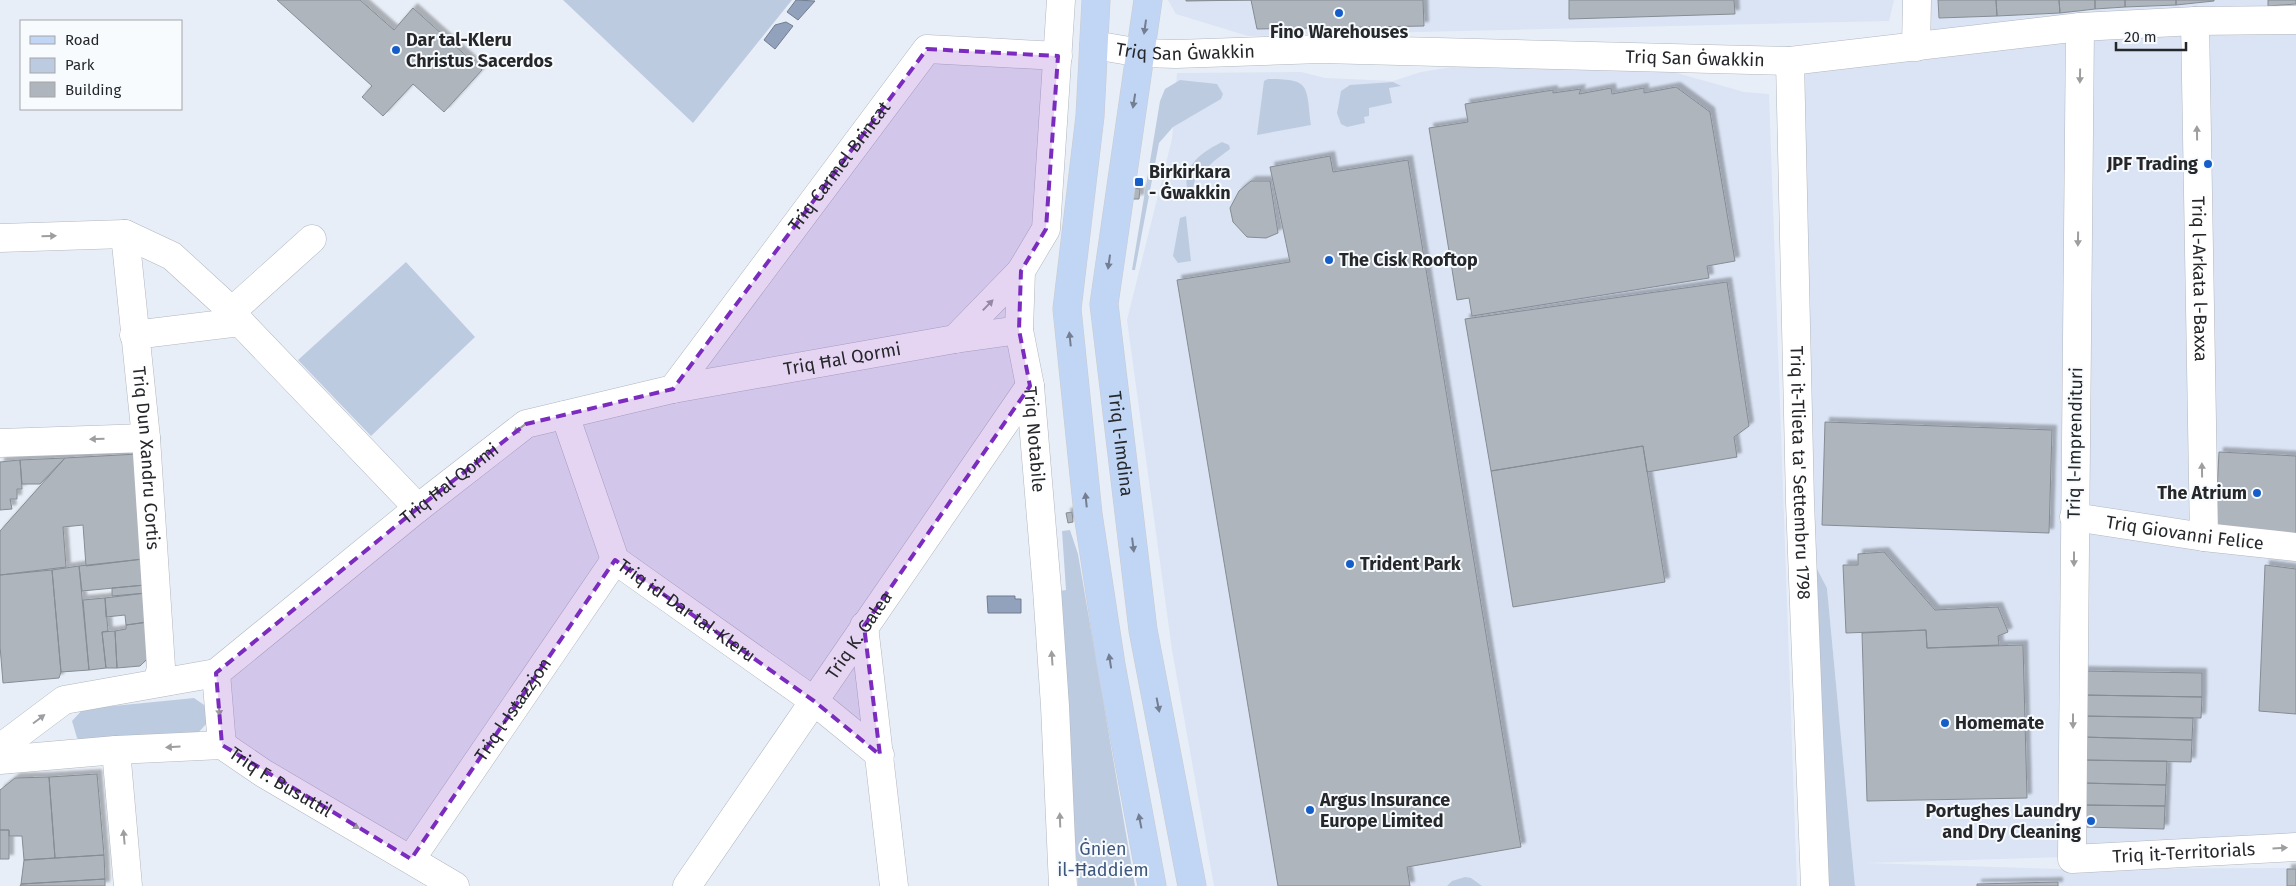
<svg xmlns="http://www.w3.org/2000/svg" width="2296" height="886" font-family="'Fira Sans',sans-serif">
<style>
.built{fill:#dae4f4}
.green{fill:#bdcbe1}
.water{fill:#92a2bc;stroke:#717d90}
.building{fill:#afb5bd;stroke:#868c94;filter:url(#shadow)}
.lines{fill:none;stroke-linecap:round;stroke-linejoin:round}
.minor-casing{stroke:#b1b7bf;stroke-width:29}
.major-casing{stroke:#cbcbcc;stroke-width:29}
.minor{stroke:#fff;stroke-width:28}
.major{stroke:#c1d5f5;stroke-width:28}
.oneway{fill:#737e90}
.oneway2{fill:#9d9e9f}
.marked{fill:#7b2cbf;fill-opacity:0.2;stroke:#7b2cbf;stroke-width:4;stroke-dasharray:10 6;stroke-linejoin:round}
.poi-dot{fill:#155ec9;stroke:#f8fbfe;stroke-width:2}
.labels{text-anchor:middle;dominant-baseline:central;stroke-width:4;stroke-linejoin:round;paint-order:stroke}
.poi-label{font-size:18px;font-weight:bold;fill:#25272a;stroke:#f8fbfe;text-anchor:start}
.street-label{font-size:18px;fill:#25272a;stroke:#f8fbfe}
.park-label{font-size:18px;fill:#3d567d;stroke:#f8fbfe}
</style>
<defs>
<filter id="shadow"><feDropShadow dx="4.5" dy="-4.5" stdDeviation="1" flood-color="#0004"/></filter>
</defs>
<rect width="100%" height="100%" fill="#e8eef7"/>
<path class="built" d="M1168,0h726l-5,21 -641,15 -72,-22z
M1928,0h368v850l-430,13 194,6 236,-1v18h-441l-28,-298 -11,-21 -13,-495 125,-17z
M1626,56l-2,2 120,34 25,2 28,792h-583l-42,-236 -45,-330 45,-181 5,-66 124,-1 24,6 68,3 28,-9 31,-5z"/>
<path class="green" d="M563,0h229l-99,123z
M1268,79c43,0 38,6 43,46l-54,10 7,-54z
M1180,80l37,4 6,10 -2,5 -48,28 -14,16 -24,127h-3l28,-169 5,-12z
M1393,82l8,4 -12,2 3,15 -23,5v8l-5,1 1,6 -18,4 -6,-3 -4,-11 4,-22 9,-6z
M1222,142l7,3 1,4 -16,12 -11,11 -2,-2 -6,10 -3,12 -4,-1c-8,-25 16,-40 34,-49z
M1186,216l5,45 -13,2 -5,-7 7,-38z
M406,262l69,75 -104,99 -73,-76z
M1070,530l8,24 57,332h-57l-19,-287v-8l7,-1 -4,-59z
M1816,567l11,21 28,298h-27z
M194,698l13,9v16l-9,10 -111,11 -10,-6 -5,-17 11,-12z
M1465,877l6,1 11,8h-35l5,-5z"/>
<path class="water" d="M796,0l19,1 -17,19 -11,-8z
M786,22l7,4 -18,23 -11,-9 11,-15z
M987,596h28v3h6v14h-33z"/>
<path class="building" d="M277,0h83l34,30 19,-22 69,62 -38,42 -31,-28 -30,32 -21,-19 10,-11z
M1186,0h65l-65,1z
M1251,0h172l1,26 -167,3z
M1569,0h165l1,14 -166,5z
M1938,0h58l1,16 -58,2z
M1996,0h63l1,13 -63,3z
M2059,0h36v9l-35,4z
M2095,0h30v7l-30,2z
M2125,0h51v5l-51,2z
M2176,0h38v1l-38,4z
M2268,0h28v4l-28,2z
M1676,87l34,25 25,149 -28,5 2,12 -237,38 -3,-18 -12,2 -28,-172 39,-6 -3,-18 88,-14v3l28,-4 -2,5 32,-6 1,6 32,-6v5z
M1330,156l3,16 75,-12 113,687 -114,20 3,19h-132l-101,-606 113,-18 -20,-95z
M1251,181h19l8,52 -12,5 -19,-1 -14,-15 -3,-14 9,-17z
M1134,188l6,1 -1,10h-6z
M1727,282l22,144 -15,11 3,20 -90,15 -4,-26 -152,25 -26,-152z
M1825,422l227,8 -3,103 -227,-8z
M1643,446l22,136 -152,25 -22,-136z
M2219,452l77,4v78l-81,-4z
M138,454l5,105 -57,7 -3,-41 -20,2 3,40 -66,8v-44l65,-73z
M65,458l-25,26h-18l-2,-24z
M20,460l2,29h-5v10h-7l2,10 -12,1v-48z
M1072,512l1,10 -5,1 -2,-10z
M1884,552l51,58 63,-3 10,25 -10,4 1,9 -72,3 -1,-18 -80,3 -3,-68h15v-11z
M143,559l2,26 -63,6 -3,-25z
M2265,565l31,4v145l-37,-3z
M79,566l10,104 -28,2 -9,-102z
M52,570l9,102 -2,6 -56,5 -3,-37v-71z
M145,585l1,8 -34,3v-8z
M146,593l2,29 -22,3 -1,-10 -19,2 -1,-19z
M105,598l3,33 -6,1 4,36 -17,2 -6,-70z
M148,622l3,33 -11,11 -23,2 -2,-37 11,-2v-4z
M1926,630l1,18 96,-3 4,153 -160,3 -5,-168z
M115,631l2,37h-11l-4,-36z
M2083,671l119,2v24l-120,-2z
M2082,695l120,2 -1,21 -119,-2z
M2082,716l111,2 -1,22 -110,-3z
M2082,737l110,3 -1,22 -109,-2z
M2082,760l85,1 -1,24 -84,-2z
M97,774l7,81 -49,3 -6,-81z
M49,777l6,81 -31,2 -2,-24h-13v-6h-9v-40l15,-12z
M2082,783l84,2 -1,21 -83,-1z
M2082,805l83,1 -1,23 -81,-2z
M0,830h9v29h-9z
M104,855l1,24 -84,5 3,-24z
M2287,869h9v17h-9z
M105,879v7h-85l1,-2z
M2058,882v4h-81v-2z"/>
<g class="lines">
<defs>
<g id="minor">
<path id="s1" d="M1061,0l-15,229 -25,42 -2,59 11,56 17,203 8,117 8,180"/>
<path id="s2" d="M2195,21l9,516"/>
<path id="s3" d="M2080,27l-8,832 224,-12"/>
<path id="s4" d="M1094,45l47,8 35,1 145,-5 469,12 290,-34 115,-6 101,-1"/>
<path d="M1916,47l1,-47"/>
<path id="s5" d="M1790,61l10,441 15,384"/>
<path id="s6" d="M125,234l21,204 15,229 -3,15"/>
<path d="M0,238l125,-4 47,22 60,55 8,11"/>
<path d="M232,311l80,-72"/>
<path d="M134,335l106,-13 178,186"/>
<path d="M955,339l66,-68"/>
<path id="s7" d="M673,389l254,-340 131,7"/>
<path id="s8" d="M565,415l50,145 199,141 66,54"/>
<path d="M0,443l146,-5"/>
<path id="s9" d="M2074,517l130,20 92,10"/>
<path d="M864,626l30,260"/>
<path d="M216,673l6,72"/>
<path id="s10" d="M0,748l64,-48 152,-27 202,-165 108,-84 147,-35 282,-50 64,-9"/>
<path d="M116,750l12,136"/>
<path id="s11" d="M0,760l116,-10 106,-5 41,28 192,113"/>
<path id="s12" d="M411,859l204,-299"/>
<path id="s13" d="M687,886l343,-500"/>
</g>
<g id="major">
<path d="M1096,0l-6,116 -23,193 21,205 23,151 41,221"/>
<path id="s14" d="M1148,0l-44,304 39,326 49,256"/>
</g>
</defs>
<use href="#minor" class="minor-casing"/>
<use href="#major" class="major-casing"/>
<use href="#minor" class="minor"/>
<use href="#major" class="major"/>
</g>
<defs><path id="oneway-solid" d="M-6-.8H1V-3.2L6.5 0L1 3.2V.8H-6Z" transform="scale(1.25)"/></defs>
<g class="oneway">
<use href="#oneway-solid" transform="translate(1145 27) rotate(98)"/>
<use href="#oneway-solid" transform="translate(1134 101) rotate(99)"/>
<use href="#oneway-solid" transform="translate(1109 262) rotate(98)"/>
<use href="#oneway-solid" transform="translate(1070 339) rotate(-96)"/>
<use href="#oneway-solid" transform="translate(1086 500) rotate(-96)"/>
<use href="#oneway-solid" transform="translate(1133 545) rotate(83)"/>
<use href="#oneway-solid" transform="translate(1110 661) rotate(-99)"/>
<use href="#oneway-solid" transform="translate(1158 705) rotate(79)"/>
<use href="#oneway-solid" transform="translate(1140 821) rotate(-101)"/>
</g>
<g class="oneway2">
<use href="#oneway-solid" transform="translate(2080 76) rotate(91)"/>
<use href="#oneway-solid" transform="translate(2197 133) rotate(-91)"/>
<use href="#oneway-solid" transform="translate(49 236) rotate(-2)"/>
<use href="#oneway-solid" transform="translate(2078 239) rotate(91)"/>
<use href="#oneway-solid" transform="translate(988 305) rotate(-46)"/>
<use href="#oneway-solid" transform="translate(519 429) rotate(142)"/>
<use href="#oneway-solid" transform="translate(97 439) rotate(178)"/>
<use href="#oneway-solid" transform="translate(2202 470) rotate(-91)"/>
<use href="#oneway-solid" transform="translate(2074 559) rotate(90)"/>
<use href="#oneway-solid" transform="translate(1052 658) rotate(-94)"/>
<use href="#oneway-solid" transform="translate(219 709) rotate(85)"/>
<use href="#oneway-solid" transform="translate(39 719) rotate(-37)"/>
<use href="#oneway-solid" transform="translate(2073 721) rotate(90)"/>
<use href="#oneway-solid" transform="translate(173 747) rotate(177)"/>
<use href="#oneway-solid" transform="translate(1060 820) rotate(-92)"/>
<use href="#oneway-solid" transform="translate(353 825) rotate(30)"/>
<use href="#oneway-solid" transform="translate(124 837) rotate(-95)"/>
<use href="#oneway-solid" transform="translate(2280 848) rotate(-3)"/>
</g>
<path class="marked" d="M927,49l131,7 -12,173 -25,42 -2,59 11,56 -166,240 16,129 -66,-54 -199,-141 -204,299 -189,-114 -6,-72 202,-165 108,-84 147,-35z"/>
<g class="poi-dot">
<circle cx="1339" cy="13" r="5"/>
<circle cx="396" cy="50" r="5"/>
<circle cx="2208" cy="164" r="5"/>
<rect x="1134" y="177" width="10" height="10" rx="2.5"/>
<circle cx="1329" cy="260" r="5"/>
<circle cx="2257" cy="493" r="5"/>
<circle cx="1350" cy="564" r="5"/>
<circle cx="1945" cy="723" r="5"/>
<circle cx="1310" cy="810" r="5"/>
<circle cx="2091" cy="821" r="5"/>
</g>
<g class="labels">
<g class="poi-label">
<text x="1339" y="32" text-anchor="middle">Fino Warehouses</text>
<text x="406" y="40">Dar tal-Kleru<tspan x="406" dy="21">Christus Sacerdos</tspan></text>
<text x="2198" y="164" text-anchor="end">JPF Trading</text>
<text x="1149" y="172">Birkirkara<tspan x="1149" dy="21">- Ġwakkin</tspan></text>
<text x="1339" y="260">The Cisk Rooftop</text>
<text x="2247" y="493" text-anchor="end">The Atrium</text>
<text x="1360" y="564">Trident Park</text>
<text x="1955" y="723">Homemate</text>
<text x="1320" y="800">Argus Insurance<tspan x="1320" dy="21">Europe Limited</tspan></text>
<text x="2081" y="811" text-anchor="end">Portughes Laundry<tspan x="2081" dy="21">and Dry Cleaning</tspan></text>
</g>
<g class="street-label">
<text stroke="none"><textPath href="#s4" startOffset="92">Triq San Ġwakkin</textPath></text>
<text stroke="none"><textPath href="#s4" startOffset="602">Triq San Ġwakkin</textPath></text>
<text stroke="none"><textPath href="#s7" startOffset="278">Triq Carmel Brincat</textPath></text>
<text stroke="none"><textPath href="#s2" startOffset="258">Triq l-Arkata l-Baxxa</textPath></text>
<text stroke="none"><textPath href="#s10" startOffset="955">Triq Ħal Qormi</textPath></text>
<text stroke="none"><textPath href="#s1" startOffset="448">Triq Notabile</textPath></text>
<text transform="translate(2075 443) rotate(-89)">Triq l-Imprendituri</text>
<text stroke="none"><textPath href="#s14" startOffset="448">Triq l-Imdina</textPath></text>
<text stroke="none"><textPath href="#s6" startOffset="225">Triq Dun Xandru Cortis</textPath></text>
<text stroke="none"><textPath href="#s5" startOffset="412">Triq it-Tlieta ta' Settembru 1798</textPath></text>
<text stroke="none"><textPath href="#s10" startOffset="535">Triq Ħal Qormi</textPath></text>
<text stroke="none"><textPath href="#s9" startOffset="112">Triq Giovanni Felice</textPath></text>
<text stroke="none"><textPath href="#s8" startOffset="241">Triq id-Dar tal-Kleru</textPath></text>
<text stroke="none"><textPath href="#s13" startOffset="304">Triq K. Galea</textPath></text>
<text stroke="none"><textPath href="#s12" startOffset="181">Triq l-Istazzjon</textPath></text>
<text stroke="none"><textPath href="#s11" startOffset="292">Triq F. Busuttil</textPath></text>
<text stroke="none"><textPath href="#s3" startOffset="944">Triq it-Territorials</textPath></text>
</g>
<g class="park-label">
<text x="1103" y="849">Ġnien<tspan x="1103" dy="21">il-Ħaddiem</tspan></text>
</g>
</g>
<rect x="20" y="20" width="162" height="90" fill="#f8fbfe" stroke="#a4a6a9"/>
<rect x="30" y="36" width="25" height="8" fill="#c1d5f5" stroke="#a4a6a9"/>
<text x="65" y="45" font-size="15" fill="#25272a">Road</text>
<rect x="30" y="58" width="25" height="15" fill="#bdcbe1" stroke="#a4a6a9"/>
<text x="65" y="70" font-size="15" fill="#25272a">Park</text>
<rect x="30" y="82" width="25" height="15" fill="#afb5bd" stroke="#a4a6a9"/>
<text x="65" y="95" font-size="15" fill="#25272a">Building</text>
<path d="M2116 42v8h70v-8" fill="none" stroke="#25272a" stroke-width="2.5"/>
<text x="2124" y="42" font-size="15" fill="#25272a" stroke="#f8fbfe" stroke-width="4" paint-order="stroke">20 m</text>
</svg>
